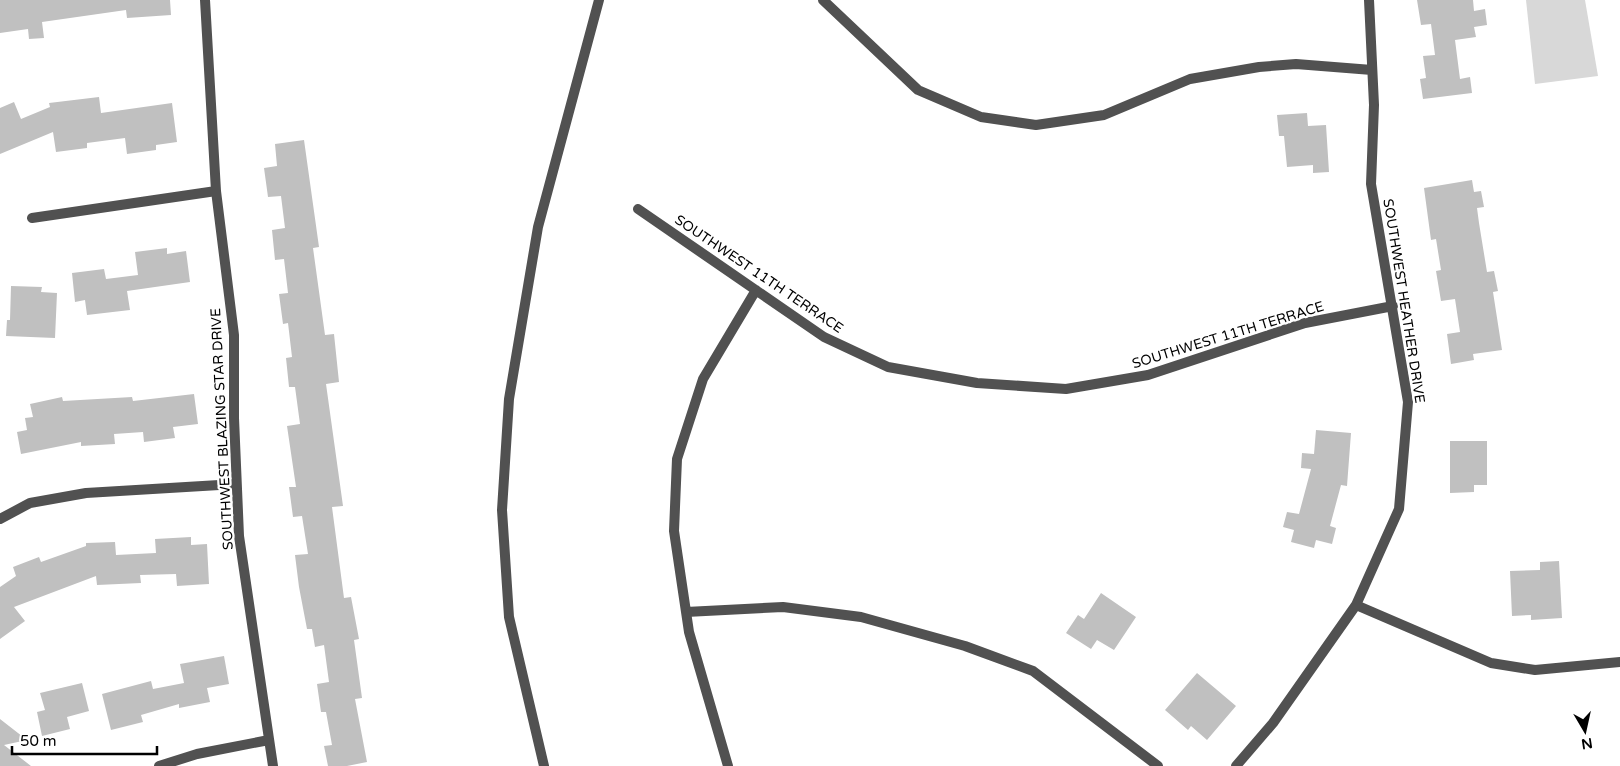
<svg xmlns="http://www.w3.org/2000/svg" width="1620" height="766" font-family="'Varela Round',sans-serif">
<style>
.green{fill:#d8d8d8}
.building{fill:#c0c0c0}
.lines{fill:none;stroke-linecap:round;stroke-linejoin:round}
.street{stroke:#515151;stroke-width:10}
.labels{text-anchor:middle;dominant-baseline:central;stroke-width:4.5;stroke-linejoin:round;paint-order:stroke}
.street-label{font-size:14px;fill:#000;stroke:#fff}
</style>
<rect width="100%" height="100%" fill="#fff"/>
<path class="green" d="M1526,0h59l13,76 -63,8z"/>
<path class="building" d="M0,0h170l1,15 -44,3 -1,-8 -84,12 2,16 -15,1 -1,-10 -28,4z
M1417,0h56l1,11 11,-2 2,16 -13,2 2,10 -21,3 5,39 10,-2 2,16 -49,6 -3,-20 6,-1 -3,-22 12,-1 -4,-31 -10,1z
M99,97l2,16 71,-10 5,39 -21,3v5l-29,4 -2,-16 -38,5v5l-31,4 -3,-20 -53,22v-46l14,-6 7,17 29,-12 -1,-4z
M1307,113l1,13 18,-1 3,47 -16,1v-8l-26,2 -3,-31h-5l-2,-21z
M304,140l15,107 -6,1 12,87 9,-1 5,48 -13,2 17,122 -11,1 12,91 7,-1 8,42 -5,1 8,58 -7,1 12,63 -20,4h-19l-4,-20 8,-1 -6,-33h-5l-4,-28 12,-2 -5,-37 -9,2 -3,-18h-5l-8,-42 -4,-32 13,-1 -6,-38 -9,1 -4,-30h7l-9,-61 13,-2 -5,-37h-6l-3,-29 6,-1 -4,-34 -5,1 -4,-30 9,-1 -4,-34 -9,1 -3,-30 13,-2 -4,-32 -13,1 -4,-29 13,-2 -2,-22z
M1472,180l2,12 7,-1 3,16 -7,1 2,15 8,49 7,-1 4,20 -5,1 9,58 -29,4 1,6 -23,4 -4,-30 13,-2 -5,-33 -14,2 -5,-30 5,-1 -5,-31 -5,1 -7,-52z
M167,248v6l19,-3 4,31 -63,9 3,19 -43,5 -2,-15 -10,2 -3,-29 32,-4 2,10 32,-4 -3,-23z
M11,286l31,1 -1,5 16,1 -2,45 -49,-2 1,-16h3z
M194,394l4,30 -25,3 2,11 -31,4 -1,-10 -29,2 1,10 -34,2v-4l-60,12 -4,-22 10,-2 -2,-12 8,-1 -3,-13 32,-7 1,4 69,-4 1,4z
M1316,430l35,3 -4,53 -6,-1 -11,41 6,2 -4,16 -16,-4 -2,8 -23,-6 3,-12 -11,-3 4,-15 12,2 12,-45 -10,-1 1,-15 12,1z
M1450,441h37v44h-13v7l-24,1z
M191,537v8l16,-1 2,40 -32,2 -1,-12 -36,1 1,8 -44,2 -1,-9 -82,31 11,14 -25,18v-52l16,-11 -3,-9 26,-10 2,5 45,-16v-3l29,-1 1,13 40,-2 -1,-14z
M1559,561l3,57 -31,2v-5l-19,1 -2,-45 30,-1v-8z
M1101,593l35,24 -22,33 -17,-10 -6,9 -25,-16 12,-18 6,4z
M224,656l5,28 -22,4 3,14 -31,6v-4l-38,11 2,7 -32,8 -9,-36 49,-13 2,8 31,-6 -4,-19z
M1197,673l39,33 -29,34 -16,-14 -3,4 -23,-20z
M82,683l7,28 -22,6 3,12 -28,7 -5,-24 8,-2 -5,-17z
M0,719l27,21 -23,5 27,21h-31z"/>
<g class="lines">
<path class="street" d="M205,0l11,191 18,144v83l5,118 34,230
M823,0l95,90 63,27 55,8 68,-10 86,-36 69,-12 37,-3 76,6
M638,209l186,128 64,30 89,16 89,6 82,-14 157,-52 88,-17
M32,218l184,-27
M0,519l30,-16 56,-10 150,-9
M1356,605l135,58 44,7 85,-8
M686,612l97,-5 78,10 104,29 68,25 125,95
M159,766l38,-12 72,-14
M544,766l-35,-149 -7,-107 7,-111 29,-172 61,-227
M728,766l-39,-134 -15,-101 3,-72 26,-80 53,-89
M1236,766l37,-43 83,-118 43,-96 9,-107 -37,-218 3,-79 -5,-105"/>
</g>
<g class="labels">
<g class="street-label">
<text transform="translate(759 274) rotate(34)">SOUTHWEST 11TH TERRACE</text>
<text transform="translate(1404 301) rotate(81)">SOUTHWEST HEATHER DRIVE</text>
<text transform="translate(1228 335) rotate(-17)">SOUTHWEST 11TH TERRACE</text>
<text transform="translate(222 429) rotate(-93)">SOUTHWEST BLAZING STAR DRIVE</text>
</g>
</g>
<g transform="translate(1585 731) rotate(171)" stroke="#ffffff" stroke-width="4" paint-order="stroke">
<path d="M0-4L9 19L0 12L-9 19Z" fill="#000000"/>
<text y="-8" font-size="14" font-weight="bold" text-anchor="middle" fill="#000000">N</text>
</g>
<path d="M12 746v8h145v-8" fill="none" stroke="#000000" stroke-width="2.5"/>
<text x="20" y="746" font-size="15" fill="#000000" stroke="#ffffff" stroke-width="4" paint-order="stroke">50 m</text>
</svg>
